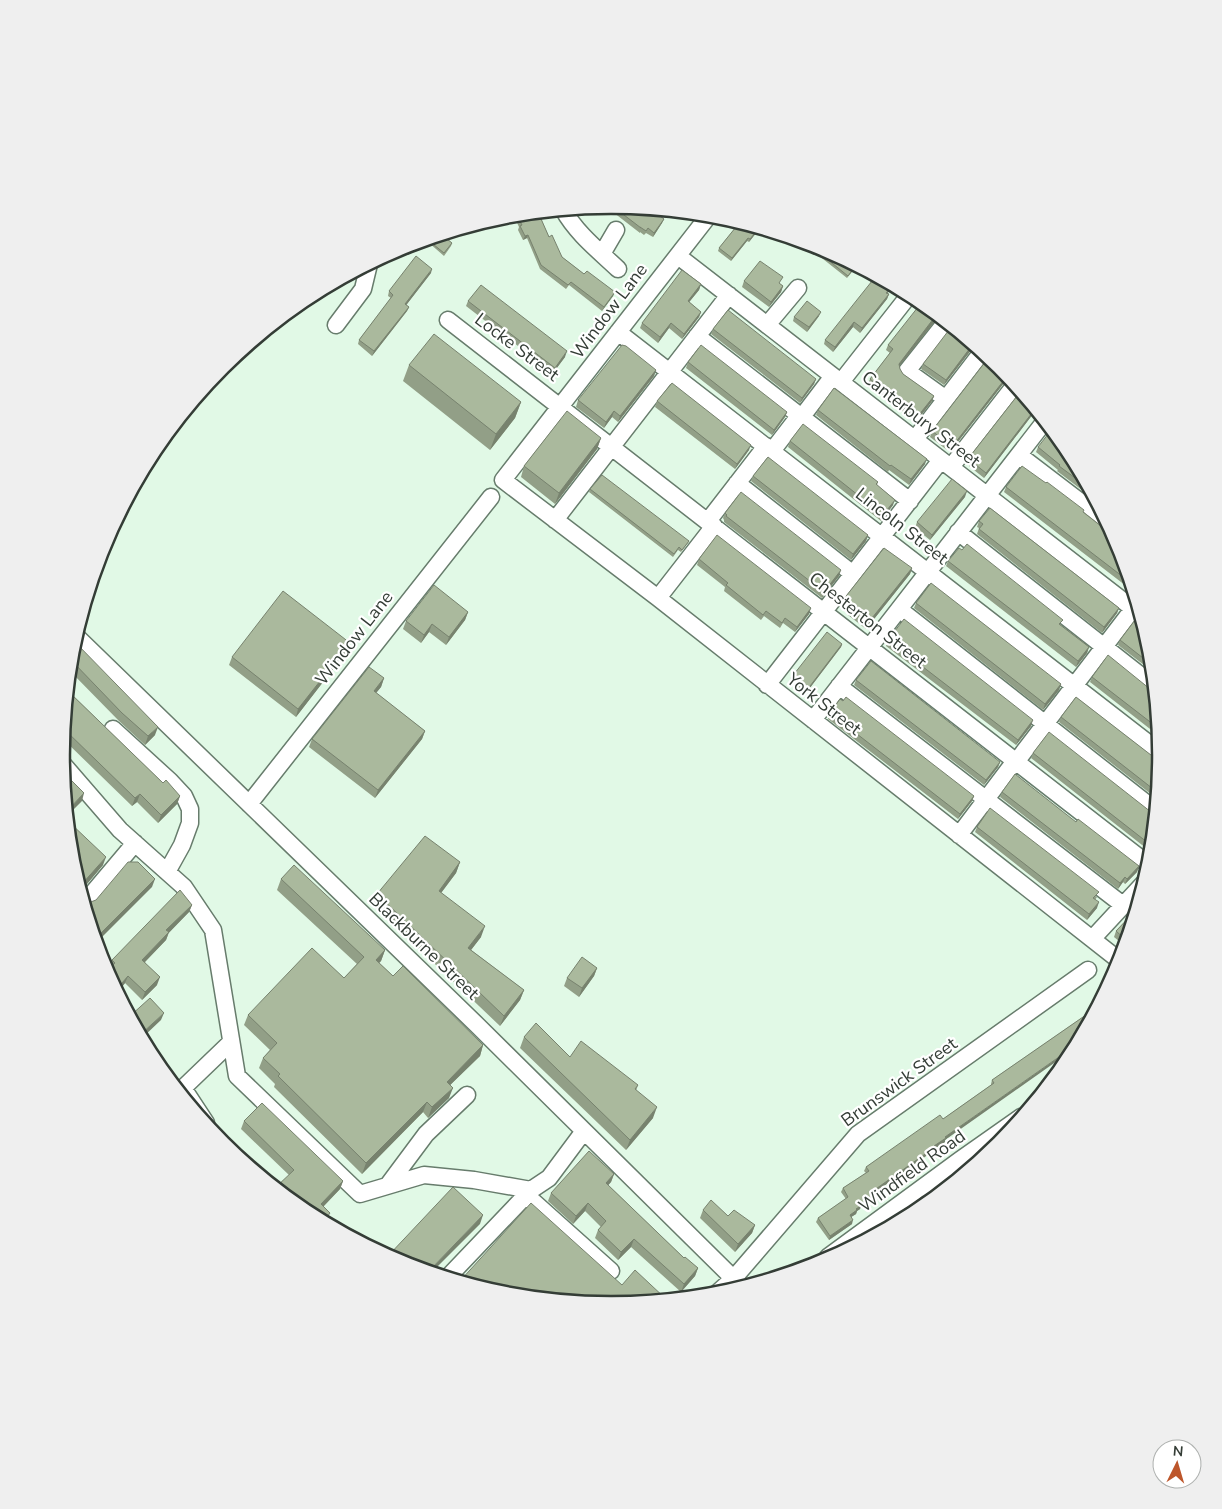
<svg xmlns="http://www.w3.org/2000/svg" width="1222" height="1509" font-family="'Nunito Sans',sans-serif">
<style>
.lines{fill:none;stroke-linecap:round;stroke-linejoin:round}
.minor-casing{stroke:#677c6c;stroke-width:19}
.minor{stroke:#fff;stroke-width:16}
.wall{fill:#929f87}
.shaded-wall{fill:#77826e}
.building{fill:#aab99d;stroke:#77826e}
.labels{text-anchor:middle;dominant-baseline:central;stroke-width:4.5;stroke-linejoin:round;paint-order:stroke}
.street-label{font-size:18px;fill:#343d36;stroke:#fff}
.rim{fill:none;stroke:#343d36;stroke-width:2.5}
</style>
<rect width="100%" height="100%" fill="#e1f9e6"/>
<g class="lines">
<defs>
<path id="minor" d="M563,209c13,24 36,42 55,60
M710,214l-207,266 155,118 462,363
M602,254l14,-24
M678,256l462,358
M448,320l701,545
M336,325l27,-36 6,-25
M767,325l31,-37
M618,332l543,421
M697,336l213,165
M841,382l69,-88
M946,399l-39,-28 39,-49
M801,418l32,-42
M915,439l67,-87
M772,451l27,-35
M1019,455l89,68
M951,467l64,-82
M737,483l116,91
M555,520l174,-225
M708,521l58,-75
M958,532l196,154
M658,598l56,-72
M899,609l256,201
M75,635l402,390 265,262
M767,685l174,-225
M839,686l284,219
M813,720l232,-299
M113,729l57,52 14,15 6,13v14l-8,22 -15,27
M1016,762l117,-153
M62,763l58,67 64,57 29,43 24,146 123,118 64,-19 50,5 57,10 18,-12 35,-47
M249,804l242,-307
M959,835l56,-74
M84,901h2l49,-58
M1093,938l51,-55
M183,1088l23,35
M180,1091l51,-49
M388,1185l38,-51 41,-39
M526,1195l85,76
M828,1257l132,-97 61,-43
M448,1277l83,-87
M716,1294l18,-16 124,-144 230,-164"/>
</defs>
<use href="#minor" class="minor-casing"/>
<use href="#minor" class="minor"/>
</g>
<path class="wall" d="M611,205l53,14 -2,4 -9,14 -7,-4 -2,2 -4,-3v1l-31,-24 -12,6 -4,-8z
M538,212l11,25 13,20 22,17 31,18 -2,4 -11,15 -33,-26 -3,4 -26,-20 -13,-31 -4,2 -5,-10 1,-3 -6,-13z
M740,222l20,6 -11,14 -2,-1 -16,20 -13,-10 1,-3z
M428,240l24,3 -1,3 -7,10 -16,-14z
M799,240l23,7 35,19 -10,12z
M431,273l-25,32 3,2 -2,4 -35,45 -14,-12 1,-4 32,-42 -3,-2 1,-5z
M744,281l36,3 3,2 -2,6 -12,15 -27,-20z
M701,284l-2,6 -10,12 12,10 -2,5 -17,22 -13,-11 -11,15 -18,-15 2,-5z
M888,294h1l-2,5 -27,34 -7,-6 -20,25 -9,-8 1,-4z
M468,301l97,56 -12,16 -87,-67z
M819,316l-12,16 -14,-11 1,-4z
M939,316l-40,50 1,3 3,5 31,22 -2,5 -16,21 -48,-38 2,-5 20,-26 -4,-3 2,-5z
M713,329l103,50 -2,5 -14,19 -89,-69z
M975,345l-31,40 -23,-16 2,-5z
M688,362l99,50 -2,5 -13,18 -86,-67z
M409,365l112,37 -6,16 -25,32 -87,-69z
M1000,366l9,11 -2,2 -54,69 -3,-2 -3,4 -17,-13 2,-6z
M656,370l-2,6 -36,46 -6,-5 -8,11 -28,-21 2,-7z
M1021,391l15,19 -52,68 -15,-12 1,-4 -1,-1 2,-6z
M657,401l92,49 -14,19 -80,-62z
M818,410l107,54 -16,21 -20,-15 -1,2 -72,-57z
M601,438l-4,11 -42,55 -34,-27 3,-11z
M790,441l88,41 -1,3 16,20 -12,16 -93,-74z
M1038,447l30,2 27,50v1l-38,-29 1,-1 -22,-18z
M753,476l115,59 -2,6 -15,19 -100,-79z
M1006,487l78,25 15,12 20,20 15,48 -130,-100z
M590,489l99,52 -1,2 -7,9 -3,-2 -5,7 -84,-65z
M965,497l-35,43 -15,-12 2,-6z
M725,513l114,63 -17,22 -98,-76v-2l-1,-2z
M979,521l140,87 -2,5 -15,20 -125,-99 2,-6 -2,-1z
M699,559l110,55 -14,18 -12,-9 -3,5 -16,-12 -3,4 -37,-29 1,-4 -28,-22z
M948,561l113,64 28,22 -2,6 -11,14 -130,-101z
M912,568l-2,6 -44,55 -18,-14 1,-3 -8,-6 2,-6z
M916,603l145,81 -2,6 -16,20 -129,-102z
M468,612l-3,8 -19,25 -17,-13 -8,11 -18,-14 3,-8z
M888,640l143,86 -15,19 -130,-99z
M1120,640l30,8 3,24 -35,-27z
M350,643l-3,8 -51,66 -67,-52 3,-8z
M842,644l-1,3 -35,46 -16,-12 1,-3z
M72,647l83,88 -10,10 -26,-24 -49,-50z
M1092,677l62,12 5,47 -69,-54z
M384,678l-3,9 -5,6 49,38 -3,8 -47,59 -66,-51 3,-8z
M856,680l144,82 -2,5 -14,18 -130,-100z
M68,691l95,92 17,13 -3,8 -19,19 -21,-21 -5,4 -69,-67z
M830,713l144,83 -2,5 -14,18 -130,-100z
M1061,717l99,45 -4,36 -97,-76z
M1033,753l118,59 4,1 -4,39 -120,-94z
M1002,792l74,30 63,44 -2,6 -12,12 -2,-2 -5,7 -118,-92z
M977,827l120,70 -2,3 2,8 -10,12 -112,-88z
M72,861l31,4 -22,26z
M460,862l-4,11 -15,20 40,44 -10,13 53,40 -4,10 -20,26 -127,-121 4,-11z
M281,879l104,71 -4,11 -2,2 14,13 90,69 -3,11 -30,29 -1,13 -21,20 -5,-6 -61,62 -88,-87 1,-3 -16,-16 4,-10 7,-8 -26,-25 4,-10 96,-37 13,-14 -80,-74z
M192,905l-3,7 -20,20 -3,8 -21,22 12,23 -15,15 -17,-17 -7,9 -12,-21 3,-3 3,-8z
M1136,910l-11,36 -11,-9 2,-6z
M597,968l-3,8 -15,21 -15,-11 3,-8z
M1096,1008l-151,132v2l-11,7 -1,2 -59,42 1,1 -2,4 -12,8 -1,3 -3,2 -1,3 -5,3 1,7 -23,16 -13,-18 2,-4 28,-19 -5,-7 2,-4 23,-15 -2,-2 2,-4 77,-48 48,-34v-1l1,-4z
M524,1037l46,20 68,28 -2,6 17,27 -27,32 -106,-102z
M244,1121l99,60 -3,8 -17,18 5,11 -23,-7 -16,-36 -48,-46z
M614,1174l-3,8 -3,3 76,73 14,10 -3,8 -14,16 -50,-45 -13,13 -23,-22 3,-8 3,-3 -16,-16 -12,13 -25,-23 3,-8z
M909,1207l7,5 -6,3 -3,-4z
M703,1210l25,6 27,9 -3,8 -17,19 -35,-34z"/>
<path class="shaded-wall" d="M610,205l-1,4 -12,6 2,-5z
M664,219l-2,4 -9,14 1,-4z
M759,228h1l-11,14 1,-3z
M528,235l-1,3 -4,2 2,-4z
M748,238l-1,3 -16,20 1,-3z
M432,269l-1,4 -27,35 1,-4z
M701,284l-2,6 -13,16 2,-5z
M893,285l1,1 -10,11 2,-4z
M783,286l-2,6 -12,15 2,-5z
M615,292l-2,4 -11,15 2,-4z
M889,294l-2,5 -27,34 2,-5z
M409,307l-2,4 -35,45 2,-5z
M701,312l-2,5 -17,22 2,-5z
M821,312l-2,4 -12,16 2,-5z
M937,314l2,2 -42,53 2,-5z
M854,322l-1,5 -20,25 2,-5z
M671,323l-2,5 -11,15 2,-6z
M973,344l2,1 -31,40 2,-5z
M567,351l-2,6 -12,16 2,-5z
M656,370l-2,6 -36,46 2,-6z
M1008,375l1,2 -2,2 -54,69 2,-5z
M816,379l-2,5 -14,19 2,-5z
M934,396l-2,5 -16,21 2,-6z
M521,402l-6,16 -25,32 6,-16z
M1035,409l1,1 -52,68 2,-5z
M614,411l-2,6 -8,11 2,-6z
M787,412l-2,5 -13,18 2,-5z
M601,438l-4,11 -42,55 4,-11z
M751,445l-2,5 -14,19 2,-5z
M927,459l-2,5 -16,21 2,-6z
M967,491l-2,6 -35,43 2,-5z
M895,500l-2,5 -12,16 2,-6z
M868,535l-2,6 -15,19 2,-6z
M912,568l-2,6 -44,55 2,-6z
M841,570l-2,6 -17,22 2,-6z
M811,608l-2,6 -14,18 2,-5z
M1119,608l-2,5 -15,20 2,-6z
M468,612l-3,8 -19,25 3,-8z
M432,624l-3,8 -8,11 3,-8z
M350,643l-3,8 -51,66 2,-8z
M842,644l-1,3 -35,46 1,-3z
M1089,647l-2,6 -11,14 2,-6z
M384,678l-3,9 -10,12 3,-8z
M1061,684l-2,6 -16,20 2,-6z
M1033,720l-2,6 -15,19 2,-5z
M158,727l-3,8 -10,10 3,-9z
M425,731l-3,8 -47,59 3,-8z
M1000,762l-2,5 -14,18 2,-5z
M84,793l-2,8 -15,15v-5z
M140,794l-3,8 -5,4 3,-8z
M180,796l-3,8 -19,19 3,-8z
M974,796l-2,5 -14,18 2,-5z
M106,857l-3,8 -22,26 -1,-2 2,-5z
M460,862l-4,11 -21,28 4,-10z
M1139,866l-2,6 -12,12 2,-5z
M1125,877l-2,5 -5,7 2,-6z
M155,879l-3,8 -56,56 -1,-4z
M1099,902l-2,6 -10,12 2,-6z
M192,905l-3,7 -25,26 2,-8z
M485,926l-4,11 -17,22 4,-11z
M169,932l-3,8 -26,27 2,-7z
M385,950l-4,11 -9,9 4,-10z
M597,968l-3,8 -15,21 3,-9z
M128,976l-3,7 -7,9 -2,-2z
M160,977l-3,8 -15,15 3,-8z
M524,990l-4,10 -20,26 4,-10z
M164,1013l-3,7 -19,18 -2,-3z
M483,1045l-3,11 -37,36 4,-10z
M1076,1045l-2,4 -129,91v2l-11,7 -1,2 -62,44 2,-4 72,-54z
M453,1088l-4,10 -21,20 4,-11z
M427,1102l-4,10 -61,62 4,-11z
M657,1107l-4,11 -27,32 4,-10z
M614,1174l-3,8 -8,9 3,-8z
M343,1181l-3,8 -22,23 3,-8z
M875,1194l-2,4 -12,8 -1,3 -3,2 -1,3 -8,5 2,-4 11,-11z
M588,1203l-3,8 -12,13 3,-8z
M483,1215l-3,9 -48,48 -3,-1z
M853,1220l-1,4 -23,16 1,-4z
M755,1225l-3,8 -17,19 3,-8z
M634,1239l-3,8 -13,13 3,-8z
M698,1268l-3,8 -14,16 3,-8z"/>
<path class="building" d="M610,205l-11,5 -2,-4z
M611,205l40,4 13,10 -10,14 -6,-5 -2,3 -6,-4 1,1z
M538,212l11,25 3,-2 10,22 22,17 3,-3 28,21 -11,15 -33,-25 -3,3 -27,-20 -13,-30 -3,1 -5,-10 2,-1 -6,-11z
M740,222l19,6 -9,11 -2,-1 -16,20 -13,-10z
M441,234l11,9 -8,10 -16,-13 2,-2z
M806,242l16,5 34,18 -8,11z
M416,256l16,13 -27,35 4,3 -35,44 -15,-11 34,-45 -4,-4z
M760,261l23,16 -4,6 4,3 -12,16 -27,-21z
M682,270l19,14 -13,17 13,11 -17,22 -13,-11 -11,14 -18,-14z
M876,276l17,9 -7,8 3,1 -27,34 -8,-6 -19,25 -10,-7z
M481,285l86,66 -12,17 -87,-67z
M807,301l14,11 -12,15 -15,-10z
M922,302l15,12 -38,50 1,5 3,5 31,22 -16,20 -48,-37 23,-30 -5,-4z
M728,310l88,69 -14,19 -89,-69z
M952,326l21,18 -27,36 -23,-16z
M434,334l87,68 -25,32 -87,-69z
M622,345l4,1 30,24 -36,46 -6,-5 -8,11 -28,-22z
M701,345l86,67 -13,18 -86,-68z
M989,357l11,9 8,9 -53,68 -3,-3 -3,4 -17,-13z
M672,383l79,62 -14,19 -80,-63z
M834,388l93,71 -16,20 -20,-14 -1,1 -72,-56z
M1021,391l14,18 -49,64 -15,-12 2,-4 -2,-2z
M567,411l34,27 -42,55 -35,-27z
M803,424l75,58 -2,2 19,16 -12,15 -93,-74z
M1052,429l16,20 22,40 -31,-23 1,-1 -22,-18z
M768,457l100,78 -15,19 -100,-78z
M1022,466l21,15 3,2 1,-1 37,28 -1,2 32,25 4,7 12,39 -125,-96z
M602,475l87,66 -7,9 -3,-3 -5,7 -84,-65z
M952,479l15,12 -35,44 -15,-13z
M741,492l100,78 -17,22 -98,-76 1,-1 -2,-2z
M990,508l129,100 -15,19 -125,-98 4,-5 -4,-3z
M717,535l94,73 -14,19 -12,-9 -3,5 -16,-12 -3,4 -37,-30 2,-2 -29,-24z
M967,544l96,76 -4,4 30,23 -11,14 -130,-100 11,-13 3,2z
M884,548l28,20 -44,55 -18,-13 2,-3 -9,-7z
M931,583l130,101 -16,20 -129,-101z
M434,585l34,27 -19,25 -17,-13 -8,11 -18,-14z
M283,591l67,52 -52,66 -66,-52z
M904,619l129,101 -15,20 -130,-100z
M1135,620l9,7 6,21 2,17 -32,-25z
M827,632l15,12 -35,46 -16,-12z
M74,641l84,86 -10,9 -26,-23 -51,-53 1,-13z
M1108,655l42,34h4l4,39 -66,-51z
M871,661l129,101 -14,18 -130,-100z
M369,667l15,11 -10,13 51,40 -47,59 -66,-51z
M68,691l95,92 3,-3 14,16 -19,19 -21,-21 -5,4 -71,-69z
M846,697l128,99 -14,18 -130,-101 10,-14 3,2z
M1076,697l84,65 -3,30 -96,-75z
M1049,732l102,80 4,1 -3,33 -119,-93z
M63,772l21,21 -17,18z
M1015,774l61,48 2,-3 61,47 -12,13 -2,-2 -5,6 -118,-91z
M990,808l109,84 -6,6 6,4 -10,12 -112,-87z
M68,821l38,36 -24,27 -5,-4 -5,-19z
M425,836l35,26 -21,29 46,35 -17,22 56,42 -20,26 -127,-122z
M128,862h10l17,17 -60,60 -10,-34 3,-2 8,-3z
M294,865l91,85 -9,10 17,16 10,-10 80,79 -36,37 6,6 -21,19 -5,-5 -61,61 -88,-87 2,-2 -17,-16 14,-15 -29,-28 64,-67 32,30 20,-21 -83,-78z
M180,890l12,15 -26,25 3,2 -27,28 18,17 -15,15 -17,-16 -12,14 -10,-19 9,-8 -3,-3z
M1136,910l-10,30 -10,-9z
M582,957l15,11 -15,20 -15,-10z
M150,998l14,15 -24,22 -10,-19z
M1096,1008l-20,37 -131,92 1,1 -12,8 1,1 -62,44 2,3 -14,10 1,1 -6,4 1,1 -7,5 3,5 -23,16 -12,-18 30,-21 -5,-9 26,-17 -3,-4 74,-52 3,4 51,-36 -2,-3z
M536,1023l34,34 11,-16 57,44 -3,4 22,18 -27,33 -106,-103z
M262,1103l81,78 -22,23 9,9 -3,4 14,13 -36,-19 -29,-24 18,-17 -50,-49z
M589,1151l25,23 -8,9 78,75 1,-1 13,11 -14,16 -50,-45 -13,13 -23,-22 8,-9 -18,-18 -12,13 -25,-23z
M453,1187l30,28 -54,56 -29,-9 -12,-6z
M923,1196l5,6 -15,11 -4,-6z
M711,1200l17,16 6,-6 21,15 -17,19 -35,-34z
M531,1203l91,82 13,-15 31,29 -55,5 -108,-10 -43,-13z"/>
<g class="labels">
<g class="street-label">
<text transform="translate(609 311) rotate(-53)">Window Lane</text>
<text transform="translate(517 347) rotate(37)">Locke Street</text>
<text transform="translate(921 419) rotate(38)">Canterbury Street</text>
<text transform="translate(902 526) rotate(38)">Lincoln Street</text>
<text transform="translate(868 620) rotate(38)">Chesterton Street</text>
<text transform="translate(354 638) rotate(-52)">Window Lane</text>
<text transform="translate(824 704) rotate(38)">York Street</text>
<text transform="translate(424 946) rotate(44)">Blackburne Street</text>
<text transform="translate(899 1082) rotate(-36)">Brunswick Street</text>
<text transform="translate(912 1171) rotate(-36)">Windfield Road</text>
</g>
</g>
<path d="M0 0H1222V1509H0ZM70 755a541 541 0 1 1 1082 0a541 541 0 1 1-1082 0Z" fill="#efefef" fill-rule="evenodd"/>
<path class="rim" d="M70 755a541 541 0 1 1 1082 0a541 541 0 1 1-1082 0Z"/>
<g transform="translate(1177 1464) rotate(5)"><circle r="24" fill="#ffffff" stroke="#aeb1af"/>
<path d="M0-4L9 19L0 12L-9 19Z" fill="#bd562b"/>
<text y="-8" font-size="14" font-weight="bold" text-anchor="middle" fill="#343d36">N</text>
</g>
</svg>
